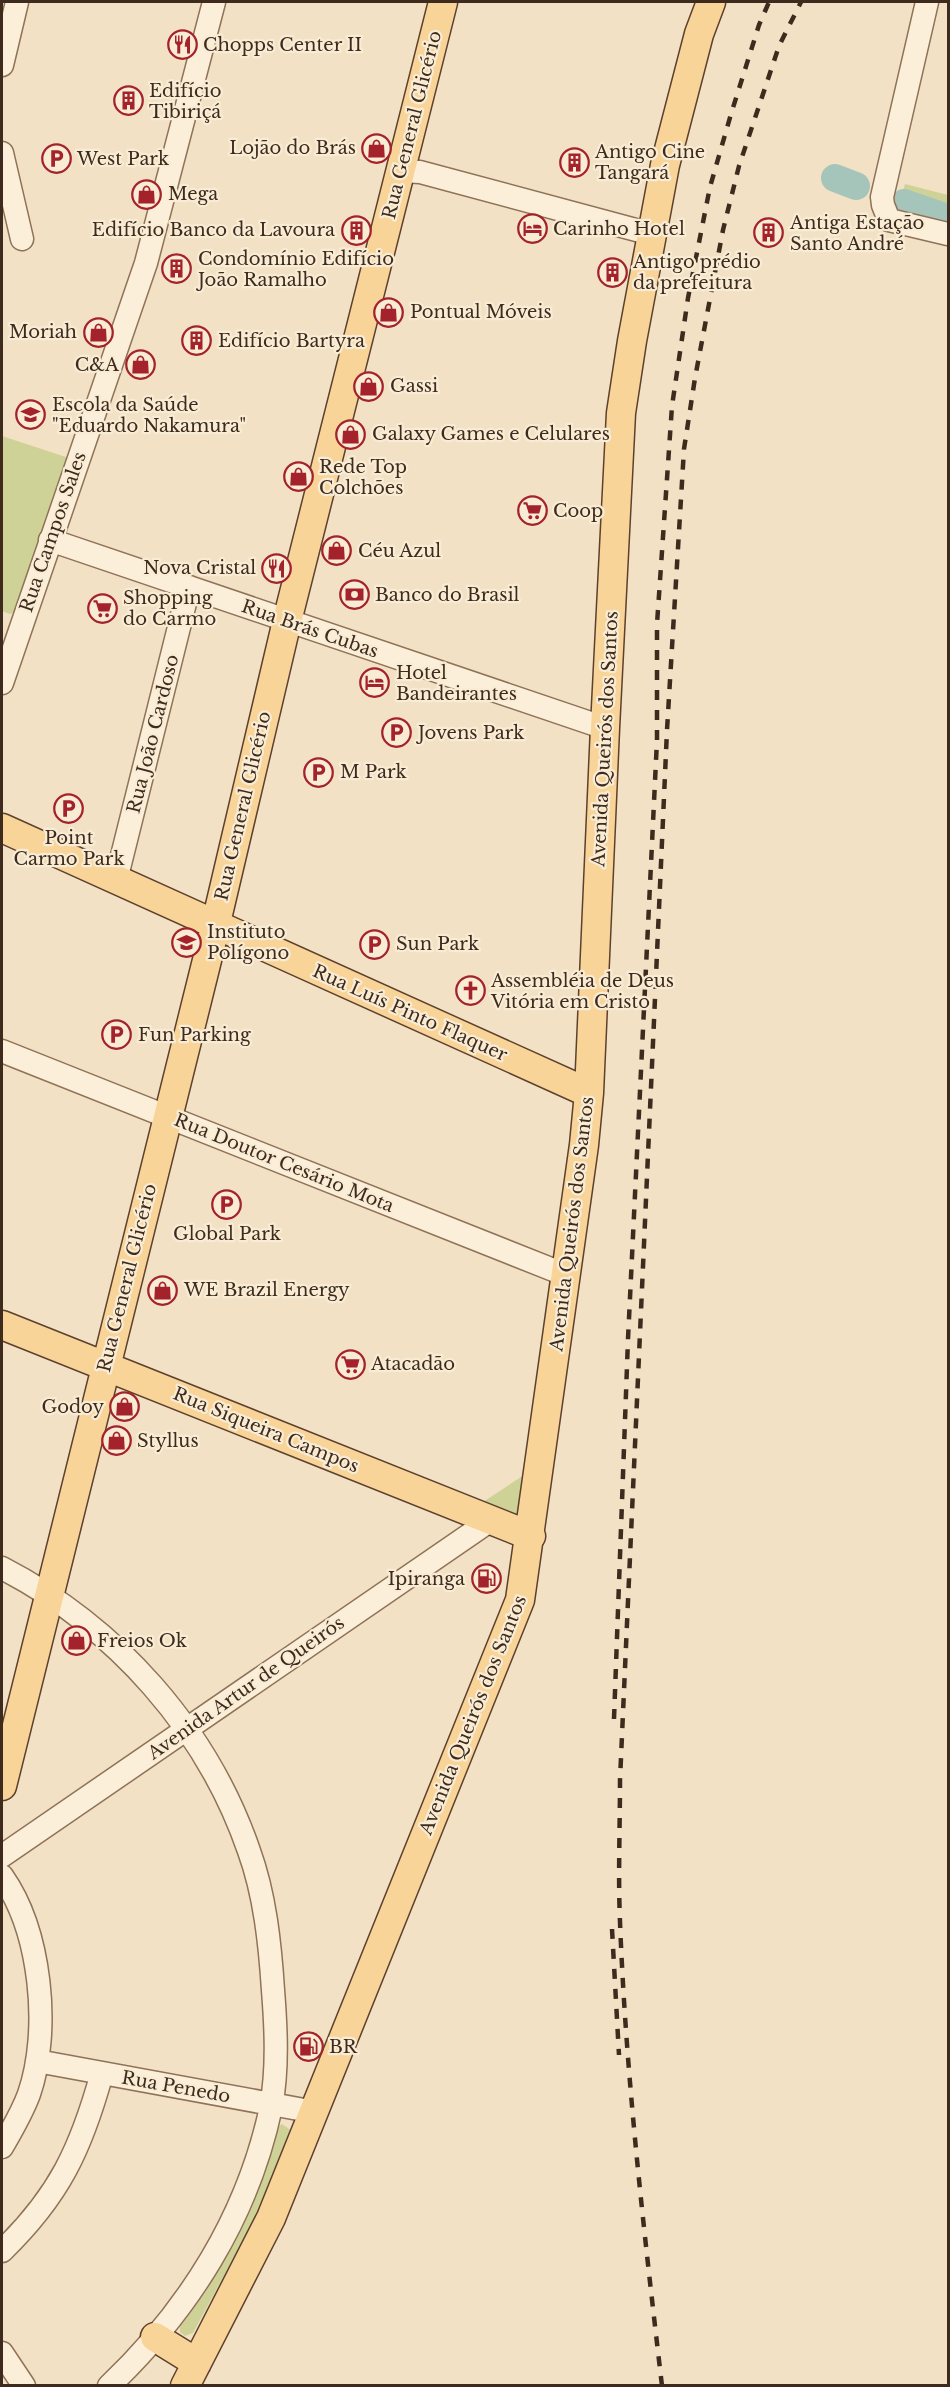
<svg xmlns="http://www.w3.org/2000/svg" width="950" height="2387" font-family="'Libre Baskerville',serif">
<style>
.green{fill:#cfd297}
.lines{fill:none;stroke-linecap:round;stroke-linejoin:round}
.river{stroke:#a6c5ba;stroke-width:28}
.minor-casing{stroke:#8f7258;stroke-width:25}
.major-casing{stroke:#5d402d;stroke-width:31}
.minor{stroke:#fcefd9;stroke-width:22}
.major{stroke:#f8d499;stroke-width:28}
.rail{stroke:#3e2b1e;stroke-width:4.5;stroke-dasharray:10 10;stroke-linecap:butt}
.labels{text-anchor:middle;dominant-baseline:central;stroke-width:4.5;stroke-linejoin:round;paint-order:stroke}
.poi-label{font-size:18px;fill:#3e2b1e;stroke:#f9ecd5;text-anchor:start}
.street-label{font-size:18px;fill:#3e2b1e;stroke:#f9ecd5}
</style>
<rect width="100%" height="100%" fill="#f2e1c4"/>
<path class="green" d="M905,184l43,11v29l-43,-12 -4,-14z
M2,436l70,23 -52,150 -10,5 -8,-3z
M527,1473l-6,44 -41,-13z
M282,2124l10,7 -22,59 -77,143 -8,3 -5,-4v-5l26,-36 19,-33 47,-111 6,-20z"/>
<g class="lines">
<path class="river" d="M835,178l21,8
M904,203l44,15"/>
<defs>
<path id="minor" d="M927,2l-45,195 1,8 6,15 59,14
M2,65l15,-63
M2,153l20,86
M401,171l19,1 231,62
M50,540l555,188
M2,683l144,-420 68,-261
M116,880l73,-293
M2,1051l564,224
M2,1568c114,59 205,161 247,283 16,44 21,93 24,139 3,38 5,79 -2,117 -23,109 -82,203 -162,279
M2,1856l489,-336
M2,1876c39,55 49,154 27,218 -7,19 -17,36 -27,53
M37,2061l278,51
M2,2251c57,-55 79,-102 100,-178
M2,2353l22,33"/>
<path id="major" d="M2,828l587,265
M2,1325l529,211
M2,1786l209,-842 76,-323 156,-619
M155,2337l42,26
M185,2386l86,-168 249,-618 64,-455 5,-52 16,-365 16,-315 11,-72 33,-176 34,-131 12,-32"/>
</defs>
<use href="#minor" class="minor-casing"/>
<use href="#major" class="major-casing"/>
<use href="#minor" class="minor"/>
<use href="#major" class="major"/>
<path class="rail" d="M614,1719l14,-380 29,-599v-116l15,-218 16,-108 22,-111 21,-73 28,-89 10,-23
M612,1929l7,126
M662,2386c-18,-154 -36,-309 -42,-464 -2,-47 0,-95 0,-142l47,-1050 17,-281 11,-71 28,-148 16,-64 40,-120 22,-44"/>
</g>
<defs>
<symbol id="restaurant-ring" viewBox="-11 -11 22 22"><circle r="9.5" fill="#f9ecd5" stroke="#a4222c" stroke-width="1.5"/><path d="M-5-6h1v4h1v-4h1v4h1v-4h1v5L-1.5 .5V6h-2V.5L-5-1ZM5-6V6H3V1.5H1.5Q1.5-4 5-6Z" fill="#a4222c"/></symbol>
<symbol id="building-ring" viewBox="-11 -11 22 22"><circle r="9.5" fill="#f9ecd5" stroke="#a4222c" stroke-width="1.5"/><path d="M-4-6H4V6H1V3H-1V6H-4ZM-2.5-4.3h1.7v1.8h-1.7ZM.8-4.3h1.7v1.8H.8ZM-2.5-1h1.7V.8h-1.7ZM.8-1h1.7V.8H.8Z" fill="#a4222c"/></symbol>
<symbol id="shop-ring" viewBox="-11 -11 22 22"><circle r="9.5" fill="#f9ecd5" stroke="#a4222c" stroke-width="1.5"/><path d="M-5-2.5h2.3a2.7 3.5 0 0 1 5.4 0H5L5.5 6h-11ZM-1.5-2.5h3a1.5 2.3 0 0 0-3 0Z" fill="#a4222c"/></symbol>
<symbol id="parking-ring" viewBox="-11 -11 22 22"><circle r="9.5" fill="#f9ecd5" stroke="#a4222c" stroke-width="1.5"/><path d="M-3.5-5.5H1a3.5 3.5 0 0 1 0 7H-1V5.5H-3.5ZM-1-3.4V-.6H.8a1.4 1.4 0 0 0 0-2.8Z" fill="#a4222c"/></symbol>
<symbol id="hotel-ring" viewBox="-11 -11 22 22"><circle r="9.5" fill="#f9ecd5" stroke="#a4222c" stroke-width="1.5"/><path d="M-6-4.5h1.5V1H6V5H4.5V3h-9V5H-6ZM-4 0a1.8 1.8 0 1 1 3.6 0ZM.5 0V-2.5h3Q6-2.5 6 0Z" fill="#a4222c"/></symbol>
<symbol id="university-ring" viewBox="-11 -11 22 22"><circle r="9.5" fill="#f9ecd5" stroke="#a4222c" stroke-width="1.5"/><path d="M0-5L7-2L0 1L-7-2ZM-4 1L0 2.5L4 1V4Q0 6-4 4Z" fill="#a4222c"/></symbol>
<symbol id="supermarket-ring" viewBox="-11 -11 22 22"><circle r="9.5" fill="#f9ecd5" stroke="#a4222c" stroke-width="1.5"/><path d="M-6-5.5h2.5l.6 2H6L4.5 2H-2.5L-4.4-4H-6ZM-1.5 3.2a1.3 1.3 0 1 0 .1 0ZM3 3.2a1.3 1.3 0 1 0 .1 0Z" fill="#a4222c"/></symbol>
<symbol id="bank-ring" viewBox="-11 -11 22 22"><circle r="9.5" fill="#f9ecd5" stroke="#a4222c" stroke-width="1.5"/><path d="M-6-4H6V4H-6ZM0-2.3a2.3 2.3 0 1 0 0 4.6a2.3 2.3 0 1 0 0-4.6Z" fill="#a4222c"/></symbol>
<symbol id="church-ring" viewBox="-11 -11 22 22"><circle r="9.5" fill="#f9ecd5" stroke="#a4222c" stroke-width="1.5"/><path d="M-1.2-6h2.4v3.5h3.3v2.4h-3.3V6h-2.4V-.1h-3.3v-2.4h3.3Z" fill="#a4222c"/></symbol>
<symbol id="fuel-ring" viewBox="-11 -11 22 22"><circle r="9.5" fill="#f9ecd5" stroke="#a4222c" stroke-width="1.5"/><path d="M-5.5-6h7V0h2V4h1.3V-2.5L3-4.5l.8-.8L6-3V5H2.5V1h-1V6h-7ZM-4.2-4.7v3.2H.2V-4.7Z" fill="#a4222c"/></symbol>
</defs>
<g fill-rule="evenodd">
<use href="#restaurant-ring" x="166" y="28" width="33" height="33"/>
<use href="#building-ring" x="112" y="84" width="33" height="33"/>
<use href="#shop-ring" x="360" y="132" width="33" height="33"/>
<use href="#parking-ring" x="40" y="142" width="33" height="33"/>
<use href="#building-ring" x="558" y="146" width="33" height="33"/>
<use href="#shop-ring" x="130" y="178" width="33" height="33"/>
<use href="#hotel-ring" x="516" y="212" width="33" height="33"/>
<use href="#building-ring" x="340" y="214" width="33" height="33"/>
<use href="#building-ring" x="752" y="216" width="33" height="33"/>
<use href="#building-ring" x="160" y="252" width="33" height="33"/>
<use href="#building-ring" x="596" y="256" width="33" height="33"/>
<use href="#shop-ring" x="372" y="296" width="33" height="33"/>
<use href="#shop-ring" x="82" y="316" width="33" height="33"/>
<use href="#building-ring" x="180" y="324" width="33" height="33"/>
<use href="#shop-ring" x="124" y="348" width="33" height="33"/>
<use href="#shop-ring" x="352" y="370" width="33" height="33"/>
<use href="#university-ring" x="14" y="398" width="33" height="33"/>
<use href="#shop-ring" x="334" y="418" width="33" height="33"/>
<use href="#shop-ring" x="282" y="460" width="33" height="33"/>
<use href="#supermarket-ring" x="516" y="494" width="33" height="33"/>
<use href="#shop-ring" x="320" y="534" width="33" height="33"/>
<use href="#restaurant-ring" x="260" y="552" width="33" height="33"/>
<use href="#bank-ring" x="338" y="578" width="33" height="33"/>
<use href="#supermarket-ring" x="86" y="592" width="33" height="33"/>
<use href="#hotel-ring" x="358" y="666" width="33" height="33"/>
<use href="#parking-ring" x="380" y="716" width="33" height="33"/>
<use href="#parking-ring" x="302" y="756" width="33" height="33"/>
<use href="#parking-ring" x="52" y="792" width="33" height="33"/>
<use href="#university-ring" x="170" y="926" width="33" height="33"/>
<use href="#parking-ring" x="358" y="928" width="33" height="33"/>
<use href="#church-ring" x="454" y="974" width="33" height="33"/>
<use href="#parking-ring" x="100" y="1018" width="33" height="33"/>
<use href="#parking-ring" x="210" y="1188" width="33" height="33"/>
<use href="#shop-ring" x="146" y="1274" width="33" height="33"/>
<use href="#supermarket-ring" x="334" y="1348" width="33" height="33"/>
<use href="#shop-ring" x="108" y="1390" width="33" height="33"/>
<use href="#shop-ring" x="100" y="1424" width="33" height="33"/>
<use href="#fuel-ring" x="470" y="1562" width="33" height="33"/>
<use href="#shop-ring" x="60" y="1624" width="33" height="33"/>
<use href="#fuel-ring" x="292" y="2030" width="33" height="33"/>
</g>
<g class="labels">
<g class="poi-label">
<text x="203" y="45">Chopps Center II</text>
<text x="149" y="91">Edifício<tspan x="149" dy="21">Tibiriçá</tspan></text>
<text x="356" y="148" text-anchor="end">Lojão do Brás</text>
<text x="595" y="152">Antigo Cine<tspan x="595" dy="21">Tangará</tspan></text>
<text x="77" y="159">West Park</text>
<text x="168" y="194">Mega</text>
<text x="790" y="223">Antiga Estação<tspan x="790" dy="21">Santo André</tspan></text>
<text x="553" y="229">Carinho Hotel</text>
<text x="335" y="230" text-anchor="end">Edifício Banco da Lavoura</text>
<text x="198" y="259">Condomínio Edifício<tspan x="198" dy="21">João Ramalho</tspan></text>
<text x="633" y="262">Antigo prédio<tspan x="633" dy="21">da prefeitura</tspan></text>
<text x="410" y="312">Pontual Móveis</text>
<text x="77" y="332" text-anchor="end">Moriah</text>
<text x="218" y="341">Edifício Bartyra</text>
<text x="119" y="365" text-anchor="end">C&amp;A</text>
<text x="390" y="386">Gassi</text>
<text x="52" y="405">Escola da Saúde<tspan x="52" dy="21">"Eduardo Nakamura"</tspan></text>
<text x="372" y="434">Galaxy Games e Celulares</text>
<text x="319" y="467">Rede Top<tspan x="319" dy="21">Colchões</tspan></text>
<text x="553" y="511">Coop</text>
<text x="358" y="551">Céu Azul</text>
<text x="256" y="568" text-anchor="end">Nova Cristal</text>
<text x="375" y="595">Banco do Brasil</text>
<text x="123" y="598">Shopping<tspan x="123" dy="21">do Carmo</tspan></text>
<text x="396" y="673">Hotel<tspan x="396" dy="21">Bandeirantes</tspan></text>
<text x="418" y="733">Jovens Park</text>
<text x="340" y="772">M Park</text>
<text x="69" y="838" text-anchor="middle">Point<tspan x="69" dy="21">Carmo Park</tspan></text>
<text x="207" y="932">Instituto<tspan x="207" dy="21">Polígono</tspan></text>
<text x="396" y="944">Sun Park</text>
<text x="491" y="981">Assembléia de Deus<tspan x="491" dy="21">Vitória em Cristo</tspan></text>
<text x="138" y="1035">Fun Parking</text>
<text x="227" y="1234" text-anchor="middle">Global Park</text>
<text x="184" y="1290">WE Brazil Energy</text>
<text x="371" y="1364">Atacadão</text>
<text x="104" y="1407" text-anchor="end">Godoy</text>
<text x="137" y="1441">Styllus</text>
<text x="465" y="1579" text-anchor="end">Ipiranga</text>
<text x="97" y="1641">Freios Ok</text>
<text x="329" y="2047">BR</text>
</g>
<g class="street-label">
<text transform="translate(412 125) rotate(-76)">Rua General Glicério</text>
<text transform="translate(53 532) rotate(-71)">Rua Campos Sales</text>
<text transform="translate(310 629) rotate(19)">Rua Brás Cubas</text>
<text transform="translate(153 734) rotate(-76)">Rua João Cardoso</text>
<text transform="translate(605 739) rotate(-87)">Avenida Queirós dos Santos</text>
<text transform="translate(243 806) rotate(-77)">Rua General Glicério</text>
<text transform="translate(410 1013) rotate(24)">Rua Luís Pinto Flaquer</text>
<text transform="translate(284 1163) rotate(22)">Rua Doutor Cesário Mota</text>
<text transform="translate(572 1224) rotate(-83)">Avenida Queirós dos Santos</text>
<text transform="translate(127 1278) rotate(-76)">Rua General Glicério</text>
<text transform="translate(266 1430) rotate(22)">Rua Siqueira Campos</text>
<text transform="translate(246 1688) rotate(-35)">Avenida Artur de Queirós</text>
<text transform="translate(473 1715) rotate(-68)">Avenida Queirós dos Santos</text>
<text transform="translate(176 2087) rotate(10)">Rua Penedo</text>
</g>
</g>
<rect width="950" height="2387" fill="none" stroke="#3e2b1e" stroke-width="6"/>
</svg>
